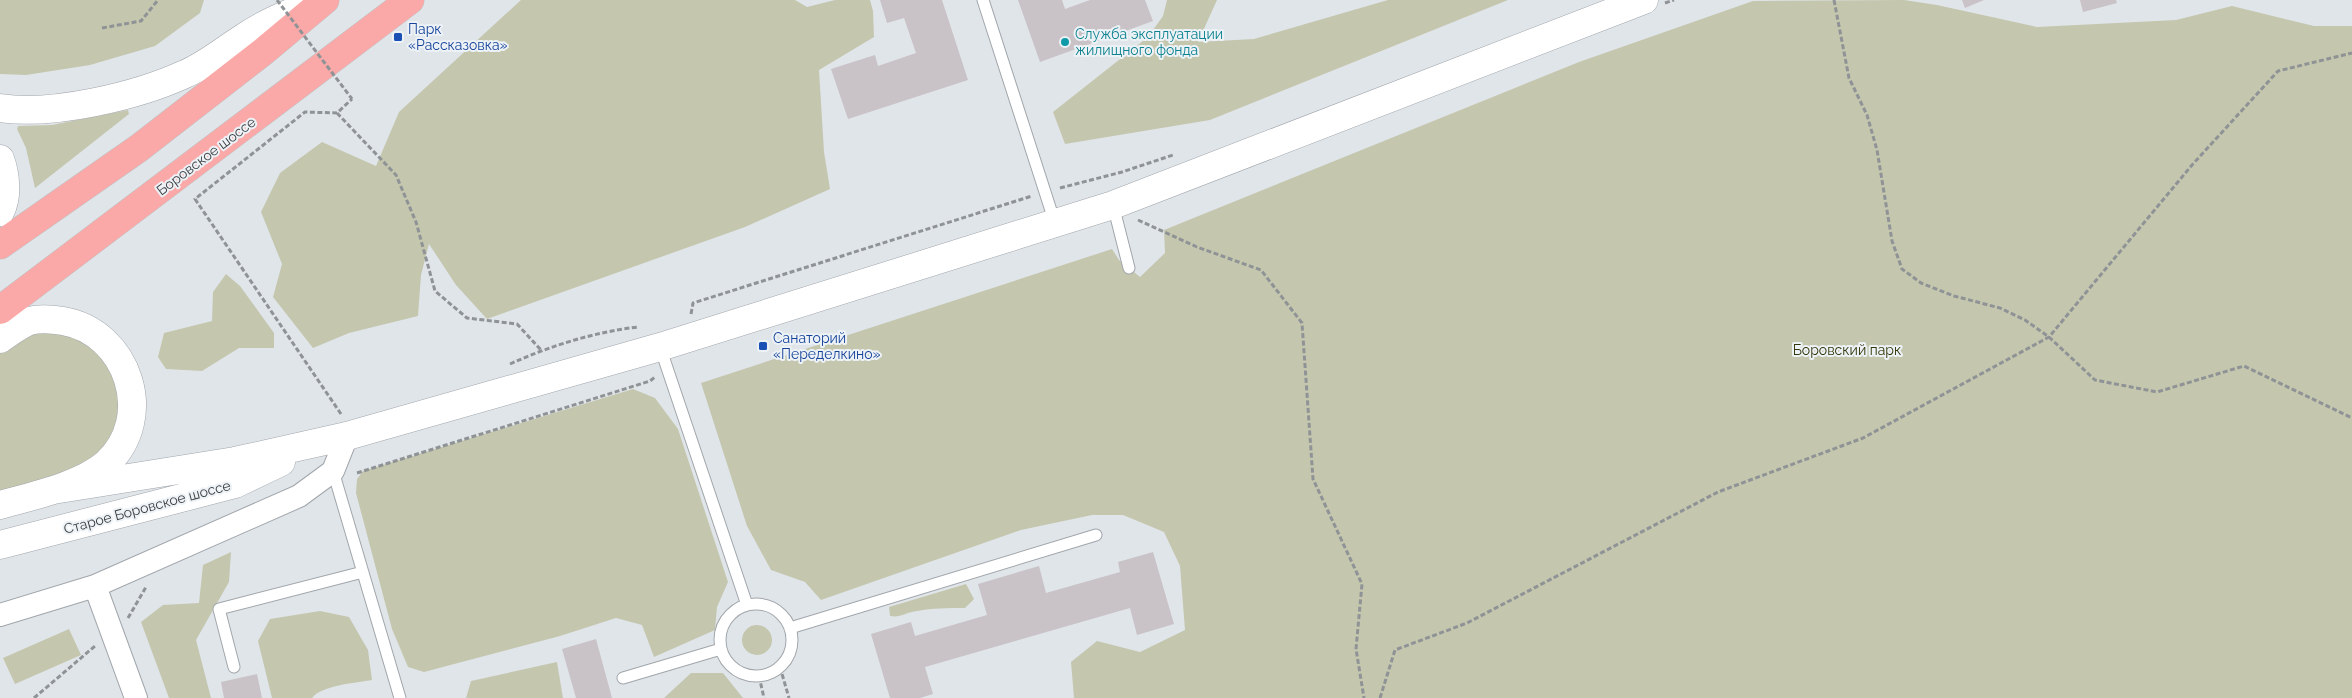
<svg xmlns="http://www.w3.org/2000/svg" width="2352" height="698" font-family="Raleway,sans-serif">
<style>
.green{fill:#c4c7ae}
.building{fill:#c9c2c6}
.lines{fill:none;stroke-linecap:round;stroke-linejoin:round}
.service-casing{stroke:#a1a6ab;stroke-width:13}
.minor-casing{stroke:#a1a6ab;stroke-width:24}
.tertiary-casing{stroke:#a1a6ab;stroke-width:29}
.primary-casing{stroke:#c0c1c1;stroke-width:29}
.path{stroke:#8f9396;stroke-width:3;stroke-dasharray:5 2.5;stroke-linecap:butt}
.service{stroke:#fff;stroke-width:11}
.minor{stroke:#fff;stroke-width:22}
.tertiary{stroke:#fff;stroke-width:28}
.primary{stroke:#fba9a8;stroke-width:28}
.path-bridge{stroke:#8f9396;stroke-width:3;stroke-dasharray:5 2.5;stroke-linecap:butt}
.transit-dot{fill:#1a4fb4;stroke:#edf2f7;stroke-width:2}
.culture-dot{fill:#0f9aa8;stroke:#edf2f7;stroke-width:2}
.labels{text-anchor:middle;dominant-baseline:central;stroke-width:4;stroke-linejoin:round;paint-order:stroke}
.transit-label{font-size:14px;fill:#164399;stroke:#edf2f7;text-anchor:start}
.culture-label{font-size:14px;fill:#0d838f;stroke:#edf2f7;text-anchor:start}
.street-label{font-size:14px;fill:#3a3d3e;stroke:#edf2f7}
.park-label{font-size:14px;fill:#333607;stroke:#edf2f7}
</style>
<rect width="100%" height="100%" fill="#e0e5ea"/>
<path class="green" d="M0,0h204l-4,13 -45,33 -65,19 -64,10 -26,-1z
M521,0h274l12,7 28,-7h35l3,11 1,26 -55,33 5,82 6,37 -85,38 -258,92 -31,-34 -27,-41 -8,31 -3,41 -69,17 -36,15 -40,-51 9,-33 -21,-52 19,-39 42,-31 54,24 23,-54z
M1167,0h50l-19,42 56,-3 134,-39h120l-298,120 -145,24 -12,-32 95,-75 15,-21z
M1904,0l33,5 100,22 139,-7 56,-14 82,20h38v672h-1278l-3,-36 26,-21 43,11 45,-22 -5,-64 -16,-34 -41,-17h-31l-71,15 -200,70 -16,-18 -34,-12 -24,-44 -46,-143 411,-134 7,11 21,17 25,-24 -1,-23 415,-168 174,-61z
M128,110l1,4 -94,74 -9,-40 -9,-19 1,-3 34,-1z
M226,274l14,12 34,47v15h-35l-37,23 -36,-2 -8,-12 6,-24 48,-12 1,-29z
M42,331l29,4 34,23 13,35v23l-9,26 -27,26 -82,25v-144l17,-12z
M633,389l22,9 23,31 50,153 -11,25 -2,23 -61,27 -12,-32 -26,-7 -56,18 -136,36 -16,-5 -16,-38 -36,-136 1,-14 6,-8z
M231,552l-2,30 -33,58 15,58h-42l-28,-76 22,-17 36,-2 4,-38z
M966,584l8,15 -9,9c-17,0 -32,0 -48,3 -10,1 -17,7 -27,5l-1,-9z
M320,611l29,6 19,33 4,30c-16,3 -50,5 -60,18h-40l-14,-57 12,-22z
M742 640a15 15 0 1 1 30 0a15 15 0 1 1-30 0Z
M69,629l12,26 -66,29 -12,-26z
M557,662l6,36h-97l5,-17z
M691,673h32l20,25h-79z"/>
<path class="building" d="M880,0h62l26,80 -120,39 -17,-50 44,-14 3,11 38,-13 -12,-35 -17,5z
M1018,0h44l3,9 25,-9h55l8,21 -113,41z
M1962,0h22l-19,8z
M2080,0h36l1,3 -34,9z
M1153,552l21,72 -37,11 -7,-27 -205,59 8,27 -13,4h-30l-19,-64 40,-12 4,14 72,-21 -9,-31 61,-18 7,27 74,-21 -2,-10z
M596,639l16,59h-36l-14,-49z
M257,674l5,24h-38l-3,-16z"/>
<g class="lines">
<defs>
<path id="service" d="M983,0l72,223
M1113,205l16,63
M660,347l87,258
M333,471l67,227
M720 640a36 36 0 1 1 72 0a36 36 0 1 1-72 0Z
M790,628l306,-93
M234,667l-15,-58 144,-37
M623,678l98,-29"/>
<path id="minor" d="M95,586l41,112
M0,615l95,-29 204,-90 34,-25 14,-35"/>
<path id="tertiary" d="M0,108c53,8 137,-12 185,-34 21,-9 39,-24 58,-36 23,-16 50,-26 75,-37
M0,159c6,16 8,38 0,53
M0,339c9,-6 19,-14 29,-18 11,-3 23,-2 34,0 65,11 94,97 43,143 -26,22 -74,32 -106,41
M53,490l182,-29 112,-25 313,-89 453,-142 531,-205
M0,545l235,-61 46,-22"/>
<path id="primary" d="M0,245l139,-97 125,-97 61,-51
M0,310l410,-310"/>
</defs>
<use href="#service" class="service-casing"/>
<use href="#minor" class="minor-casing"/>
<use href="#tertiary" class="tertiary-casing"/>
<use href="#primary" class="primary-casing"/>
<path class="path" d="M1834,0l15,78 18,37 10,35 15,91 10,28 19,14 33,13 46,12 25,12 24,17 46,43 62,12 87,-26 108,52
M1665,3l9,-3
M102,28l39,-7 17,-21
M337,113l59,62 20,47 19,69 32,27 50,6 24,26
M1060,188l62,-16 51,-17
M1138,220l59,27 64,23 41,53 11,156 49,105 -6,65 8,49
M691,314l2,-11 339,-107
M510,364c40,-18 84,-32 128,-37
M341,414l-146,-215 110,-87 32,1 15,-14
M357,473l293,-92 5,-4
M128,618l18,-31
M780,667l9,31
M759,676l5,22
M34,698l61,-52
M1380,698l15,-48 72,-27 251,-131 145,-54 186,-101 143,-172 86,-94 74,-18"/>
<use href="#service" class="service"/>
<use href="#minor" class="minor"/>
<use href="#tertiary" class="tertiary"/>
<use href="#primary" class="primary"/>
<path class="path-bridge" d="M277,0l75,99"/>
</g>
<g class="transit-dot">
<rect x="393" y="32" width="10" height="10" rx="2.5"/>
<rect x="758" y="341" width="10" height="10" rx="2.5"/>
</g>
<circle class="culture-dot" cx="1065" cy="42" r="5"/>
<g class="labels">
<g class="transit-label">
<text x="408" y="29">Парк<tspan x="408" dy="16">«Рассказовка»</tspan></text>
<text x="773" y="338">Санаторий<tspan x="773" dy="16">«Переделкино»</tspan></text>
</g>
<g class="culture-label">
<text x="1075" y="34">Служба эксплуатации<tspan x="1075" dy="16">жилищного фонда</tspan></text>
</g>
<g class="street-label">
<text transform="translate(206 156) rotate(-37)">Боровское шоссе</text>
<text transform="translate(147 507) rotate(-15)">Старое Боровское шоссе</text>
</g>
<g class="park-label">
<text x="1847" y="350">Боровский парк</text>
</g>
</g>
</svg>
